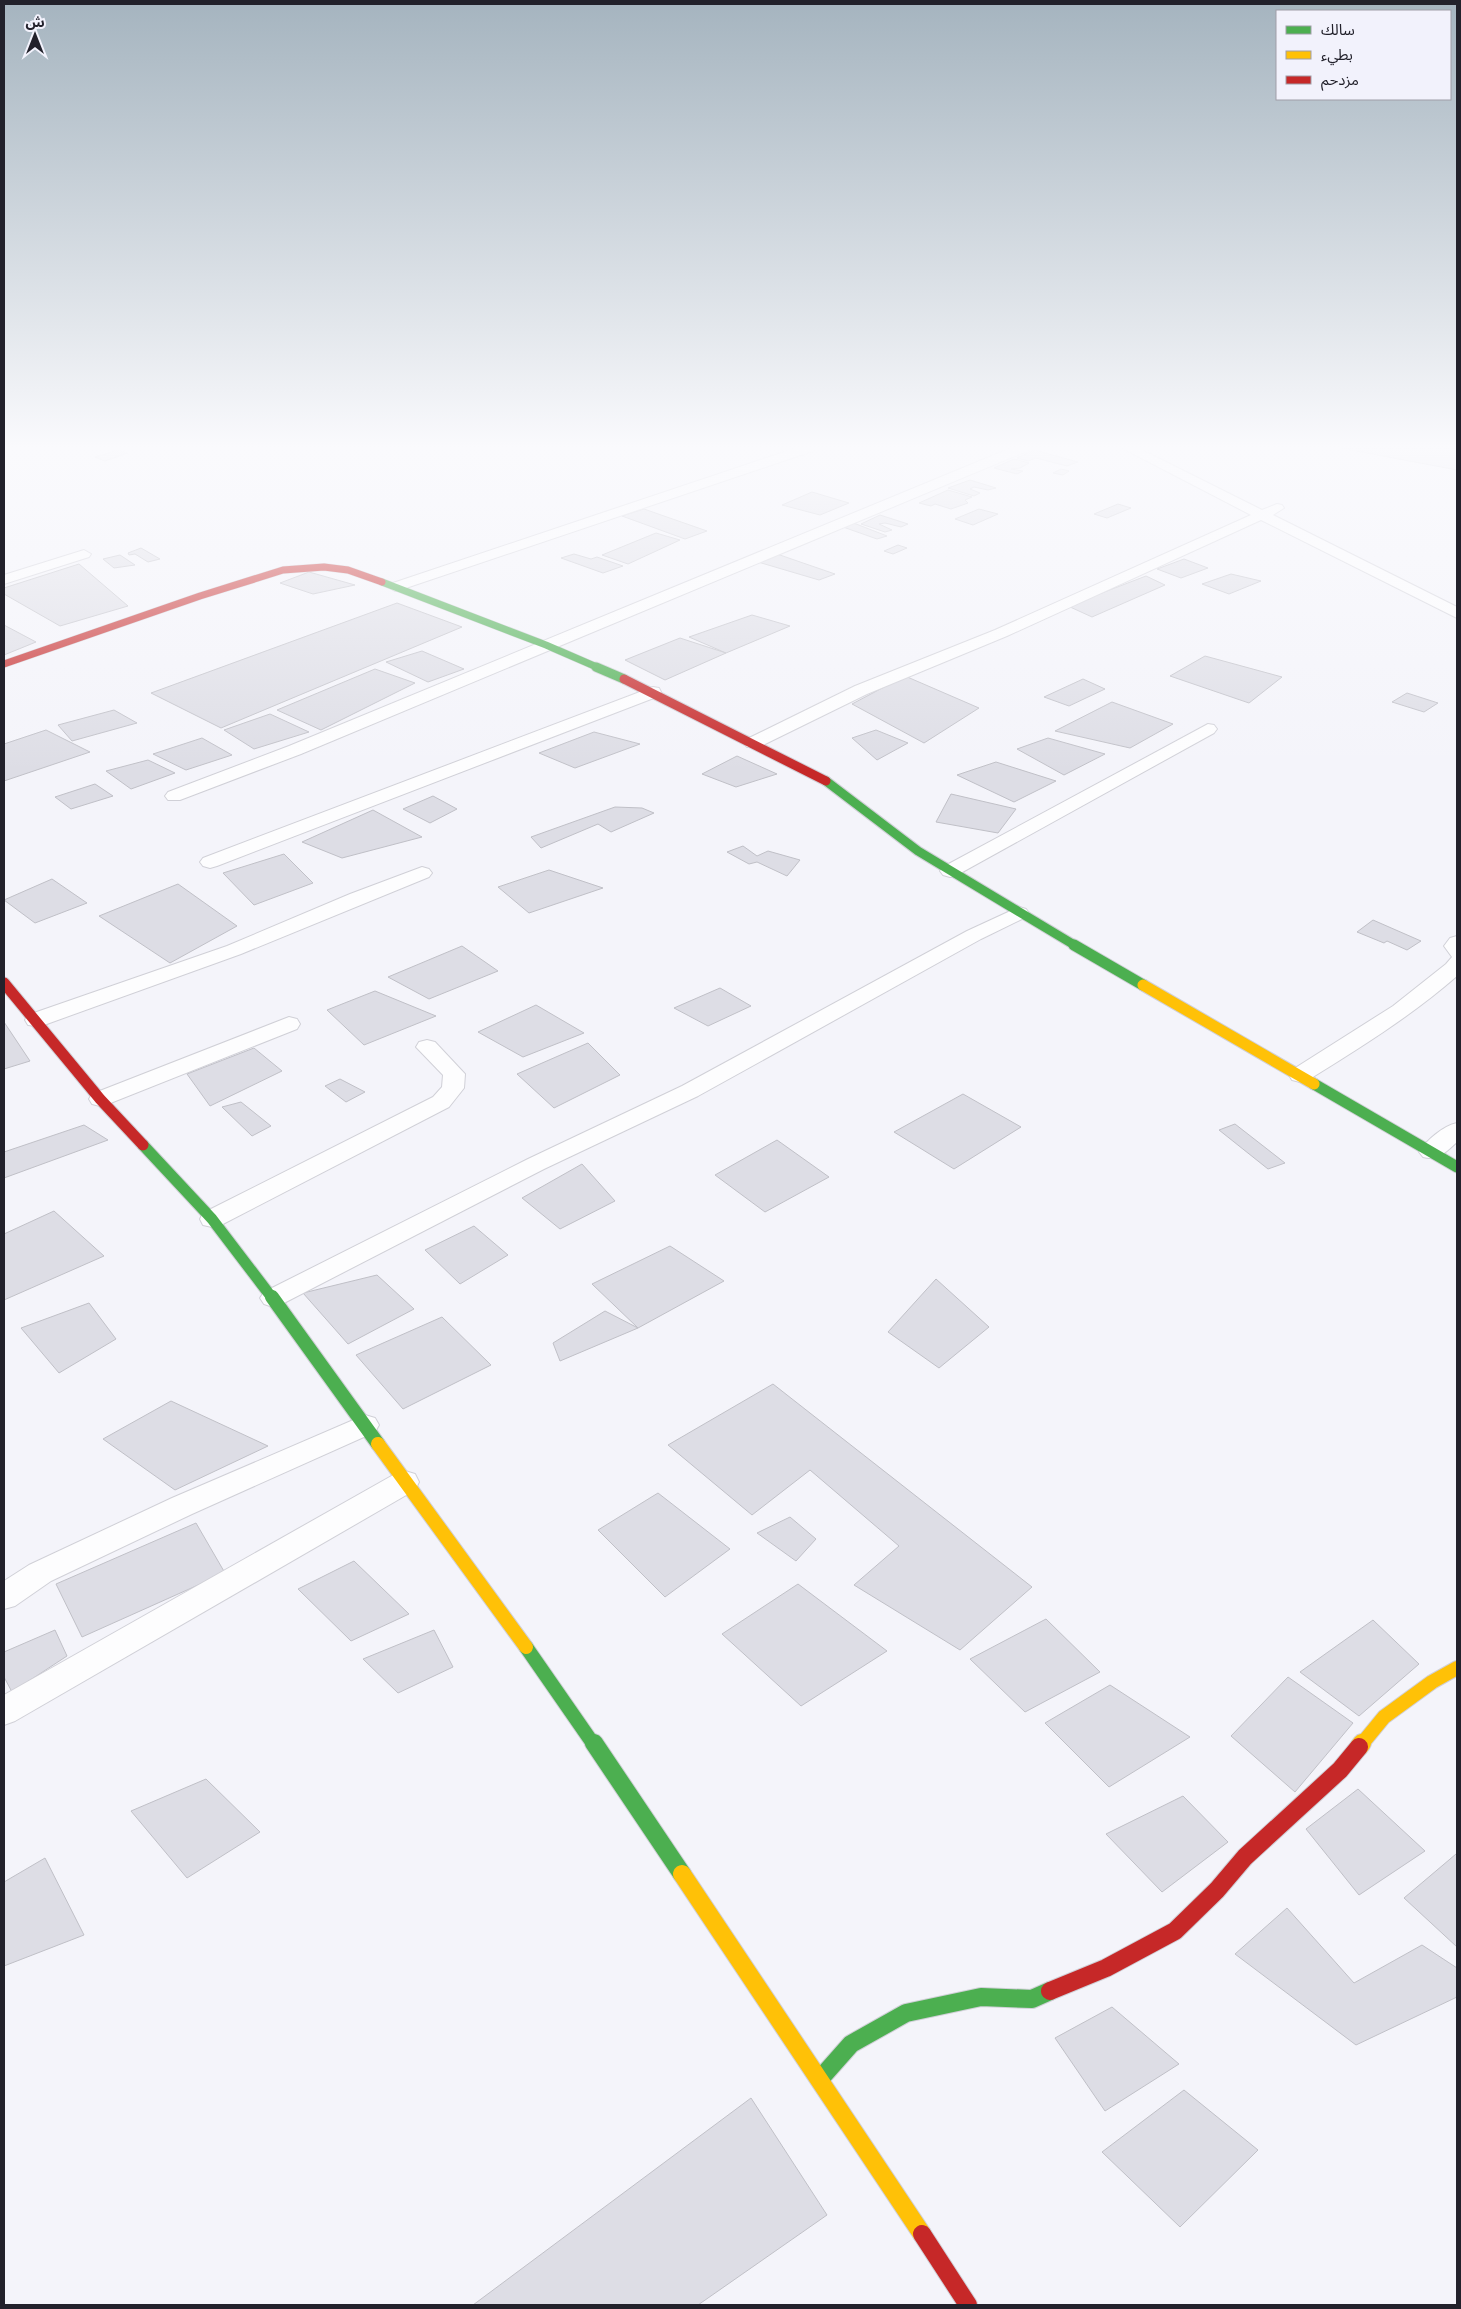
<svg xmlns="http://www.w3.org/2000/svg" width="1461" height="2309" font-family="'PT Sans','Noto Sans Arabic',sans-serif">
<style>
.building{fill:#dddde5;stroke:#c0c0c7}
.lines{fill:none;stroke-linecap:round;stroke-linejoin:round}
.street-casing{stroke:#d0d0d7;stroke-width:2}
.fast-far4-casing{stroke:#d0d0d7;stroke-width:8}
.fast-far3-casing{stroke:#d0d0d7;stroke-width:11}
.fast-far2-casing{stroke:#d0d0d7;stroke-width:13}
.fast-far1-casing{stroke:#d0d0d7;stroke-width:16}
.fast-casing{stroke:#d0d0d7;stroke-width:20}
.slow-far2-casing{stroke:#d0d0d7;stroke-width:13}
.slow-far1-casing{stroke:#d0d0d7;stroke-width:16}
.slow-casing{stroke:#d0d0d7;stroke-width:20}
.jam-far3-casing{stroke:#d0d0d7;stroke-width:8}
.jam-far2-casing{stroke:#d0d0d7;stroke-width:11}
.jam-far1-casing{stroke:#d0d0d7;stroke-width:13}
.jam-casing{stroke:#d0d0d7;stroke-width:20}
.path{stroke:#d4d3d5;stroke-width:2;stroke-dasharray:0.5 2.5;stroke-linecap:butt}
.street{fill:#fdfdfe;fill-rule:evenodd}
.fast-far4{stroke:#4caf50;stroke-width:7}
.fast-far3{stroke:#4caf50;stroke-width:9}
.fast-far2{stroke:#4caf50;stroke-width:11}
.fast-far1{stroke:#4caf50;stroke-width:14}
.fast{stroke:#4caf50;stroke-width:18}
.slow-far2{stroke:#ffc107;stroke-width:11}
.slow-far1{stroke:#ffc107;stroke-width:14}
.slow{stroke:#ffc107;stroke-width:18}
.jam-far3{stroke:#c62828;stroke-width:7}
.jam-far2{stroke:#c62828;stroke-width:9}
.jam-far1{stroke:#c62828;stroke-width:11}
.jam{stroke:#c62828;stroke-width:18}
</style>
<rect width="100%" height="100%" fill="#f4f4fa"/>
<path class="building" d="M1341,448h116v22z
M118,450l10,3 -23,8 -10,-4z
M1034,450l44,12 -11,4 -31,-8 -8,3 -11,-3z
M1014,459l15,4 -9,5 -9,1 12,2 -6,3 -23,-6z
M1061,469l8,2 -6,4 -10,-2z
M970,480l26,8 -8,2 -14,-3 -4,2 10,4 -6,3 -26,-8z
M948,490l24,7 -7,3 3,3 -17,6 -16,-5 -4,2 -12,-3z
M812,492l37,11 -29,12 -38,-10z
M1118,504l13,4 -24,10 -13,-4z
M644,509l63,22 -22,8 -63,-23z
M979,509l19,5 -25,11 -18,-6z
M880,515l28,9 -7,3 -16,-4 -6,1 13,6 -7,2 -24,-8z
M851,522l36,14 -10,3 -34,-12z
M656,533l24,7 -52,24 -26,-9z
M898,545l9,3 -14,6 -9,-3z
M141,548l19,11 -12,3 -13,-8 -6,1 -1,-2z
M574,554l17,5 6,-2 26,9 -20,7 -42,-15z
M777,554l58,20 -16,6 -61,-18z
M120,555l15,10 -21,3 -11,-9z
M1184,559l24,9 -27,10 -24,-9z
M79,564l49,42 -68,20 -56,-32v-6z
M309,572l46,13 -42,9 -33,-11z
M1231,574l30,7 -32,13 -27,-10z
M1146,576l19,9 -73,32 -24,-11z
M397,603l65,24 -241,101 -70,-35z
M752,615l38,11 -64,27 -37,-16z
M4,625l32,17 -32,13z
M680,638l46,15 -61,27 -40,-20z
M422,651l42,18 -36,13 -42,-20z
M1205,656l77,21 -33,26 -79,-27z
M375,669l40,14 -94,47 -44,-20z
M905,676l74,32 -55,35 -72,-39z
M1083,679l22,10 -36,17 -25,-9z
M1407,693l31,10 -14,9 -32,-10z
M1112,702l61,22 -43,24 -75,-17z
M114,710l23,13 -65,18 -14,-16z
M270,714l39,18 -55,17 -30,-19z
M46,730l44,22 -86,29v-37z
M876,730l32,13 -31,17 -25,-22z
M594,732l46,12 -65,24 -36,-15z
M202,738l30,17 -46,15 -33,-16z
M1048,738l57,16 -41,21 -47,-26z
M737,756l40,18 -41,13 -34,-13z
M148,760l27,13 -44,16 -25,-18z
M996,762l60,19 -42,21 -57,-27z
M95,784l18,12 -42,13 -16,-12z
M951,794l65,15 -18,24 -62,-11z
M433,796l24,13 -27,14 -27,-14z
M615,807l27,1 12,5 -43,19 -13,-8 -57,24 -10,-11z
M373,810l49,27 -80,21 -40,-16z
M743,846l14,10 11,-5 32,9 -13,16 -30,-14 -8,2 -22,-12z
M284,854l29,29 -59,22 -31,-32z
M549,870l54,18 -74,25 -31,-26z
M52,879l35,24 -52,20 -31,-23z
M178,884l59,42 -67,37 -71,-47z
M1373,920l48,21 -14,9 -20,-9 -3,2 -27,-11z
M462,946l36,25 -69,28 -41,-22z
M720,988l31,18 -43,20 -34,-18z
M375,991l61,25 -72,29 -37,-35z
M536,1005l48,28 -61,24 -45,-25z
M4,1022l26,39 -26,8z
M588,1043l32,32 -66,33 -37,-34z
M254,1048l28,23 -72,35 -23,-32z
M340,1079l25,13 -19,10 -21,-16z
M963,1094l58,33 -67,42 -60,-37z
M241,1102l30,24 -19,10 -30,-29z
M1235,1124l50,39 -17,6 -49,-39z
M84,1125l24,15 -104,38v-26z
M777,1140l52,37 -64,35 -50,-37z
M582,1164l33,37 -55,28 -38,-31z
M54,1211l50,45 -100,44v-66z
M474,1226l34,29 -48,29 -35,-34z
M670,1246l54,35 -86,47 -46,-44z
M377,1275l37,34 -66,35 -45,-51z
M936,1279l53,48 -50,41 -51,-36z
M89,1303l27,36 -57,34 -38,-45z
M605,1311l33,17 -78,33 -7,-18z
M442,1317l49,48 -88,44 -47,-54z
M773,1384l259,203 -72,63 -106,-65 45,-39 -89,-76 -58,45 -84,-70z
M171,1401l97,45 -93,44 -72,-51z
M658,1493l72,56 -65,48 -67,-67z
M790,1517l26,22 -20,22 -39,-28z
M196,1523l29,50 -143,64 -26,-53z
M354,1561l55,53 -58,27 -53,-52z
M798,1584l89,67 -86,55 -79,-72z
M1046,1619l54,53 -75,40 -55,-53z
M1373,1620l46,44 -60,52 -59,-44z
M55,1630l12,26 -55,36 -8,-15v-25z
M434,1630l19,37 -55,26 -35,-34z
M1288,1677l65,46 -58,69 -64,-56z
M1110,1685l80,52 -81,50 -64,-64z
M206,1779l54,53 -73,46 -56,-67z
M1358,1789l67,62 -66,44 -53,-66z
M1183,1796l45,46 -66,50 -56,-58z
M1456,1854l1,1v92l-53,-49z
M45,1858l39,77 -80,31v-84z
M1287,1908l67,75 68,-38 35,23v29l-101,48 -121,-91z
M1112,2007l67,57 -74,47 -50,-73z
M1184,2090l74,60 -78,77 -78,-75z
M751,2098l76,117 -129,90h-225z"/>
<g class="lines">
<defs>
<path id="street" d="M796,448h18l-1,3 -413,139 -5,1 -7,-4 2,-3z
M1011,448h17l-1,3 -726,303 -121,46h-12l-3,-4 3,-4 121,-46z
M1122,448h16l124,62 15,-6 5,1 2,3 -11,7 184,92v11l-196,-98 -254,116 -140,58 -108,53h-12l-3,-4 3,-4 108,-53 140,-56 256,-115z
M84,550l7,4 -2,3 -85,27v-9z
M653,687l6,1 2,4 -2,4 -442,170 -7,2 -7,-2 -3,-4 3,-4z
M1208,724l6,1 3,4 -3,4 -257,142 -7,2 -7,-2 -3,-4 3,-4z
M422,867l7,2 3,4 -3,4 -188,77 -197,71 -8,1 -8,-1 -3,-5 3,-5 199,-69 123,-52z
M1019,907l7,2 3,4 -3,4 -45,22 -283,157 -154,73 -262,135 -9,3 -9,-3 -4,-6 4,-6 264,-133 154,-73 285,-155z
M1457,936v40c-46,40 -97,72 -149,104l-8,2 -8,-2 -3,-5 3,-5 101,-64 53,-42 6,-7 -8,-11 6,-8z
M289,1017l8,2 3,5 -3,5 -189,75 -8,2 -8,-2 -3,-5 3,-5z
M427,1040l8,2 30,32 -1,14 -15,19 -228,118 -9,2 -9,-2 -3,-6 3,-6 230,-116 9,-10 1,-12 -27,-28 3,-5z
M1457,1123v19c-11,10 -19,19 -34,15l-4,-5c8,-12 24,-26 38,-29z
M365,1415l10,3 4,7 -4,7 -183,82 -141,67 -36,25 -11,3v-28l25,-16 143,-67z
M405,1471l10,3 4,8 -4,8 -400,231 -11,4v-30l391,-221z"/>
<path id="fast-far4" d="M382,582l164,63 53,23"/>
<path id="fast-far3" d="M596,667l28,12
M826,781l92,70 158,95"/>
<path id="fast-far2" d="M1074,945l69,40
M1314,1084l143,83
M143,1145l69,74 61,80"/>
<path id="fast-far1" d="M272,1297l106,147
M526,1647l68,98"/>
<path id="fast" d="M594,1743l88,131
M820,2079l31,-35 55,-31 75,-16 51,2 18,-8"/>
<path id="slow-far2" d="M1143,985l171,99"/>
<path id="slow-far1" d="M378,1444l148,203
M1361,1745l23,-28 48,-35 25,-14"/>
<path id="slow" d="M1359,1747l3,-4
M682,1874l240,360"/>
<path id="jam-far3" d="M4,664l196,-68 83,-26 41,-3 24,3 34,12"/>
<path id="jam-far2" d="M624,679l202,102"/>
<path id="jam-far1" d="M4,983l96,116 43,46"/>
<path id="jam" d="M1050,1991l56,-23 69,-37 42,-41 28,-33 95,-87 19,-23
M922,2234l46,71"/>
</defs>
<use href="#street" class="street-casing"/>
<use href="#fast-far4" class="fast-far4-casing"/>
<use href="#fast-far3" class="fast-far3-casing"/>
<use href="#fast-far2" class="fast-far2-casing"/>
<use href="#fast-far1" class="fast-far1-casing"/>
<use href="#fast" class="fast-casing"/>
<use href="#slow-far2" class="slow-far2-casing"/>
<use href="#slow-far1" class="slow-far1-casing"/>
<use href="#slow" class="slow-casing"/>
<use href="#jam-far3" class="jam-far3-casing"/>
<use href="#jam-far2" class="jam-far2-casing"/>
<use href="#jam-far1" class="jam-far1-casing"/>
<use href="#jam" class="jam-casing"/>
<path class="path" d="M305,450l5,-2"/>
<use href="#street" class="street"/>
<use href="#fast-far4" class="fast-far4"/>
<use href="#fast-far3" class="fast-far3"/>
<use href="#fast-far2" class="fast-far2"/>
<use href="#fast-far1" class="fast-far1"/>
<use href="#fast" class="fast"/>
<use href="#slow-far2" class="slow-far2"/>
<use href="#slow-far1" class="slow-far1"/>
<use href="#slow" class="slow"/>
<use href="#jam-far3" class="jam-far3"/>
<use href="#jam-far2" class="jam-far2"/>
<use href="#jam-far1" class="jam-far1"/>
<use href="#jam" class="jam"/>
</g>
<linearGradient id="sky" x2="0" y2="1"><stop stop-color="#a5b4bf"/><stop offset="0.58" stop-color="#fafafd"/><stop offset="1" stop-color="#fafafd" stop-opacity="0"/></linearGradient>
<rect width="1461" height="771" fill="url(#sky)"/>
<rect width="1461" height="2309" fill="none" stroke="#22212b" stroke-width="10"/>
<rect x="1276" y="10" width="175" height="90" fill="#f2f2fc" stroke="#9f9ea8"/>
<rect x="1286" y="26" width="25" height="8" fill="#4caf50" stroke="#9f9ea8"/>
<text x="1321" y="35" font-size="15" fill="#22212b">سالك</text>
<rect x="1286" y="51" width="25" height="8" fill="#ffc107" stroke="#9f9ea8"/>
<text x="1321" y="60" font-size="15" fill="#22212b">بطيء</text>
<rect x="1286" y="76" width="25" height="8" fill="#c62828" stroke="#9f9ea8"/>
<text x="1321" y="85" font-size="15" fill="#22212b">مزدحم</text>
<g transform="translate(35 35)" stroke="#f2f2fc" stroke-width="4" paint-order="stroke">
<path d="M0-4L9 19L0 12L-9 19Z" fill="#22212b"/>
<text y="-8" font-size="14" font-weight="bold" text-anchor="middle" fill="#22212b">ش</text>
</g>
</svg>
